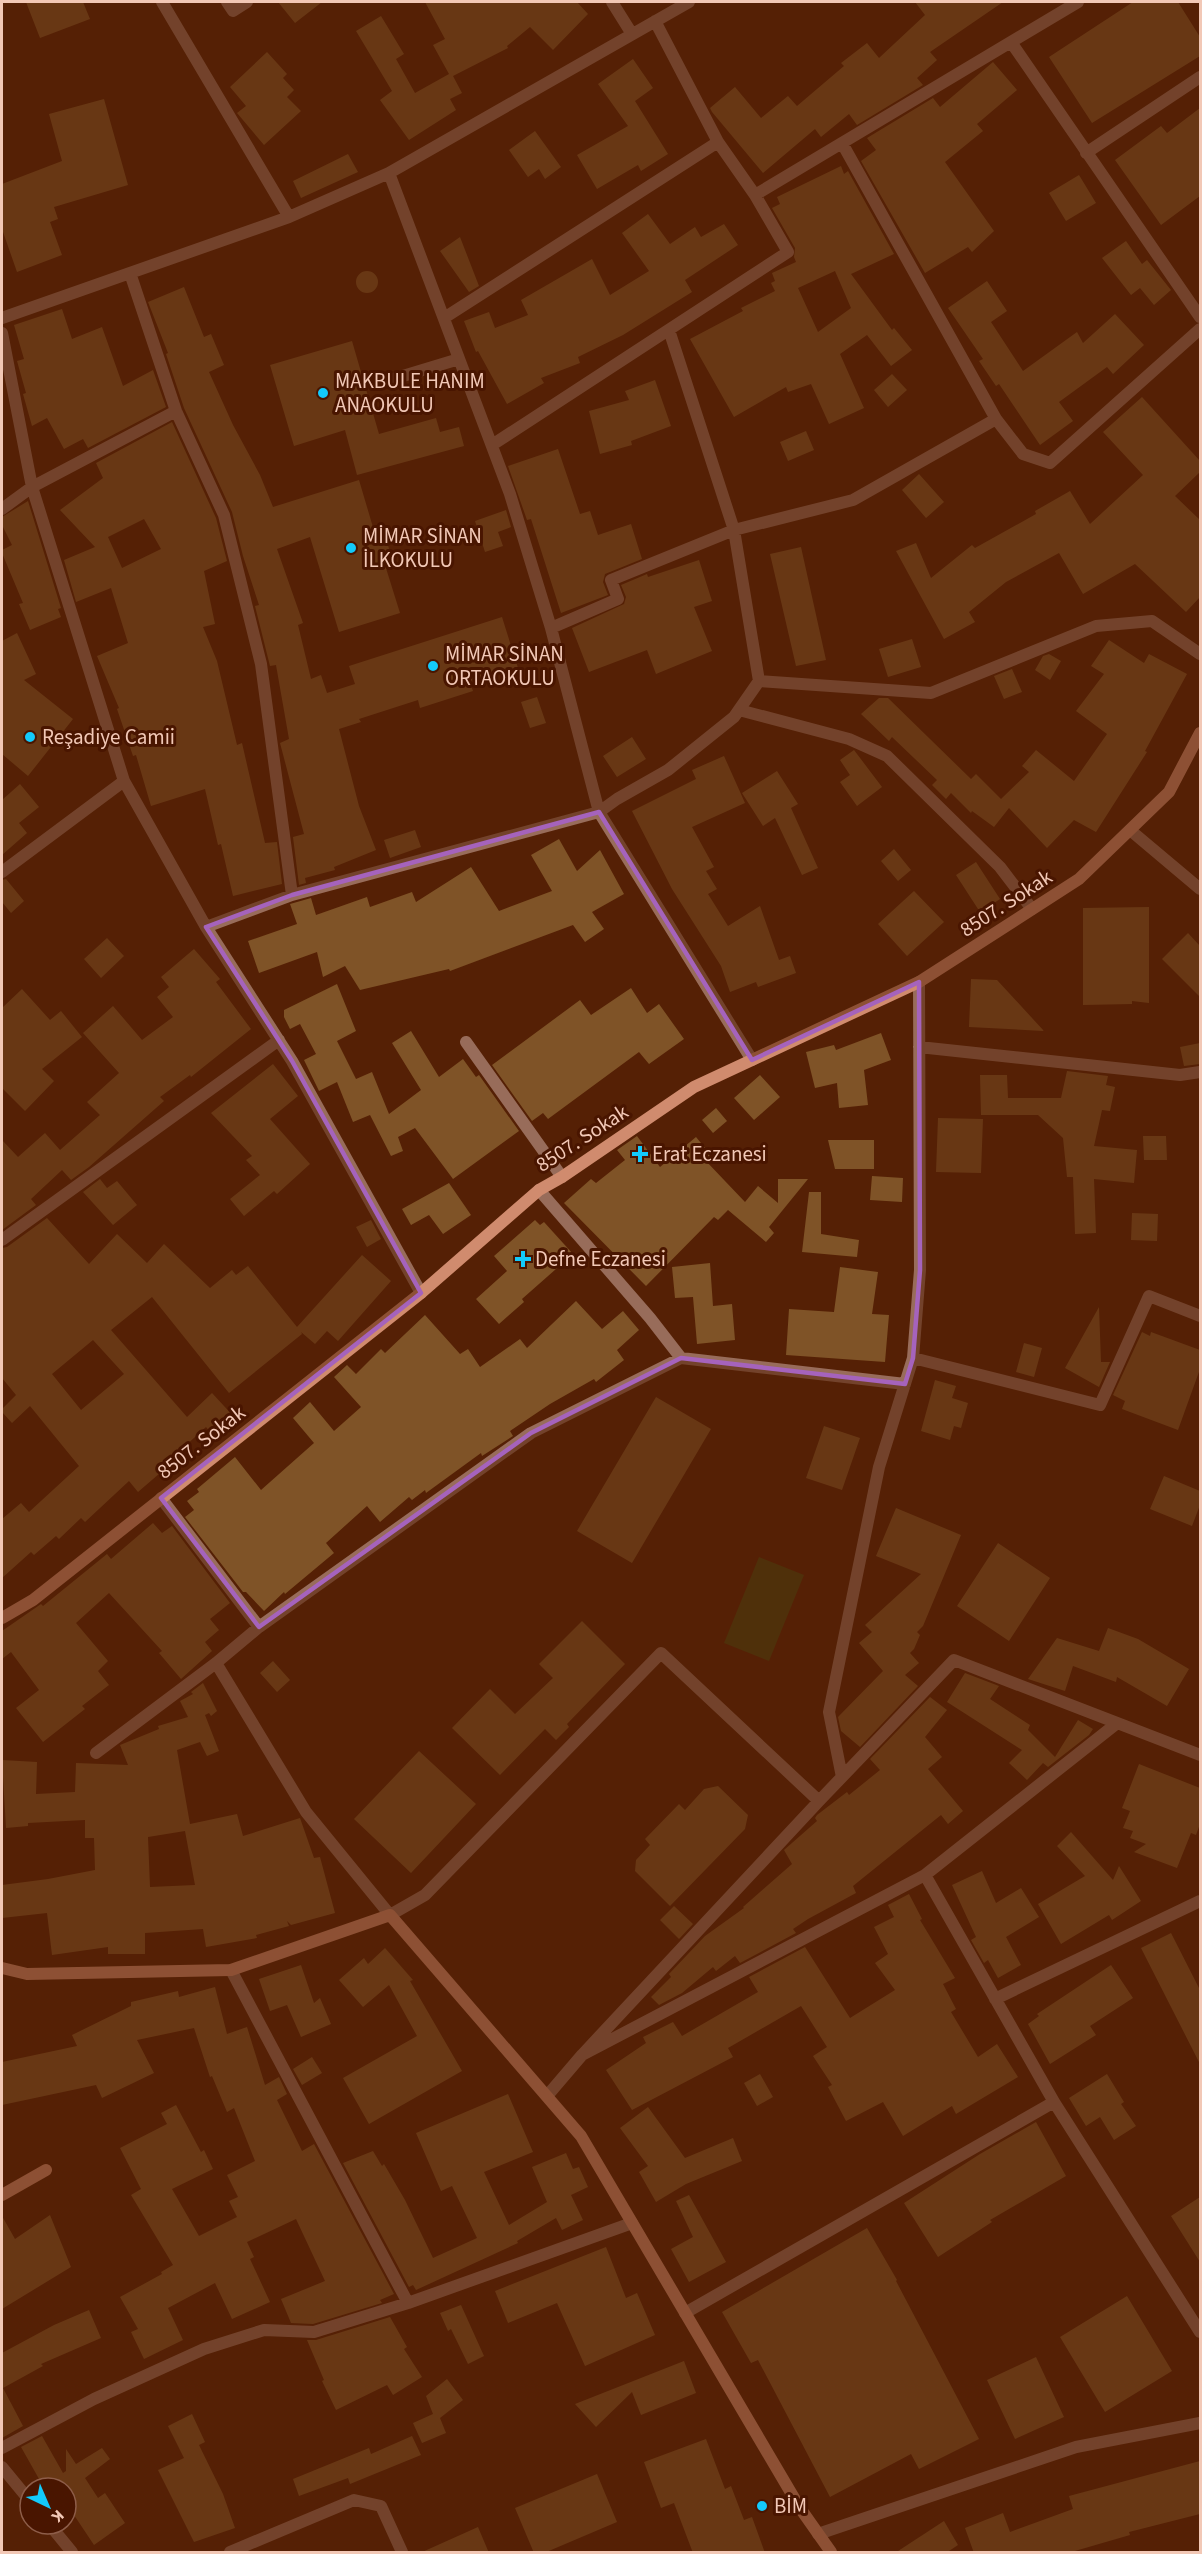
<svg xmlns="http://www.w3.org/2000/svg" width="1202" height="2554" font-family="'Source Sans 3',sans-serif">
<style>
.green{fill:#484311}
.building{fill:#7f5327;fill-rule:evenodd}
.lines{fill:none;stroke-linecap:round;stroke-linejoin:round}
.street{stroke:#986c5a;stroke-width:12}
.secondary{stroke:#d08b6e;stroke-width:12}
.marked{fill:none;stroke:#a563bc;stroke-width:4.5;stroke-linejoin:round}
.poi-dot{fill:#13cafb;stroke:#491500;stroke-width:2}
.labels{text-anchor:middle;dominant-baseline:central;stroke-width:6;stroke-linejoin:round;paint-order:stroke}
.poi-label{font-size:21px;fill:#f2c8b6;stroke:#491500;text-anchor:start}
.street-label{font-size:21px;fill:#f2c8b6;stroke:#491500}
</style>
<rect width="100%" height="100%" fill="#552005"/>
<path class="green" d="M759,1557l45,18 -35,86 -45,-18z"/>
<path class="building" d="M26,2h57l7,17 -50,19z
M278,2h44l-27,21z
M425,2h152l11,12 -35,36 -23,-23 -23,19 1,2 -55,28 9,17 -12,6 6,11 -47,30 -29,-40 12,-9 -36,-60 25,-15 23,38 -8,5 19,34 34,-19 -16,-29 12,-6z
M915,2h88l-73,50 7,8 -20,18 6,7 -66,40 -8,-11 -28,23 -6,-8 -52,44 -51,-61 -2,-4 25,-21 26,31 27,-22 9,10 47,-40 -3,-3 26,-20 12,15 46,-43z
M1133,2h45l22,35v19l-108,67 -43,-66z
M267,52l20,22 -4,4 11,12 -7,7 14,14 -37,34 -27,-32 9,-7 -16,-19z
M633,59l20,29 -18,13 33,53 -27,17 -3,-6 -41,24 -20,-34 51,-29 -30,-42z
M993,62l24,28 -40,34 6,7 -38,31 49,69 -22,21 -4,-5 -43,26 -64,-112 15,-11 -9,-12 66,-40 7,9z
M104,99l24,86 -74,22 4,12 -8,3 12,33 -45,17 -15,-43v-45l60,-23 -13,-47z
M1200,108v88l-39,29 -46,-65 46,-34 6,7z
M535,131l26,36 -16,12 -6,-10 -11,8 -19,-27z
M348,154l10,18 -57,26 -8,-17z
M841,166l3,8 4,-3 46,83 -43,20 41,56 2,-2 18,22 -21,16 -24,-31 -27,19 24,54 -35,16 -18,-40 -23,8 -2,-5 -52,30 -44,-78 53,-28 -2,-3 34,-17 -4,-8 4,-2 -3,-8 24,-11 -2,-5 1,-9 -23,-40 8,-4 -3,-7zM835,271l16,37 -33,24 -20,-44z
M1079,175l17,28 -30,18 -17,-28z
M648,214l22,30 25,-17 6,10 23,-13 14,21 -53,35 7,12 -69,43 -45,22 2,6 -39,15 3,5 -37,21 -29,-53 -2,1 -12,-31 25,-9 6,16 33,-13 -7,-15 71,-41 18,36 39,-24 -27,-38z
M460,237l19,49 -10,6 -29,-41z
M1126,241l16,23 5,-4 24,30 -17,15 -14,-17 -9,7 -29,-37z
M356 282a11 11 0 1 1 22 0a11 11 0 1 1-22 0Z
M987,281l20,30 -16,11 32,49 54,-39 6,11 32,-29 29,31 -31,29 -6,-7 -48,35 14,19 -33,24 -41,-61 -3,2 -17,-25 4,-2 -35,-51z
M184,287l20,50 7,-3 13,31 -15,7 24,53 27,50 13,32 86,-27 16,54 9,-3 9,32 -8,2 15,48 -61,19 -29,-95 -33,12 26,74 -5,2 13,54 10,-4 6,18 28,-9 -6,-18 153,-49 16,51 -48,15 3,8 -53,17 -2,-8 -59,19 2,3 -22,7 20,77 17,44 -42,17 1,3 -30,8 1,5 -7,2 -6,-48 11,-3 -24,-91 9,-4 -13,-74 -6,1 -15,-60 4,-1 -16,-49 -11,-44 -48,-104 -18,-54 2,-1 -20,-51z
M62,309l10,30 30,-12 21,59 30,-16 13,37 -78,41 -5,-9 -19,10 -17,-31 -15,8 -9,-32 3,-1 -9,-32 7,-2 -10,-34z
M352,341l27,93 57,-16 4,14 19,-5 5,19 -107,29 -12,-45 -51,16 -24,-81z
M892,374l15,16 -19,17 -14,-17z
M655,380l16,46 -40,15 1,4 -32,9 -11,-43 40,-11 -4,-9z
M1142,397l58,64v11l-25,24 25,24v77l-14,15 -51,-48 -52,30 -24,-41 -53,29 -37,30 6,10 -31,17 -48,-88 20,-8 15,35 41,-33 3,3 61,-34 -1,-3 35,-20 20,33 53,-49 -40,-43z
M172,422l44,96 11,43 -23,10 11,53 -12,3 14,34 20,84 5,-2 23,100 12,-1 5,42 -49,12 -12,-52 -3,1 -13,-56 -54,17 -15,-51 -3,1 -16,-47 2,-1 -22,-52 31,-13 -17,-55 -35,14 -12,-42 31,-13 -35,-37 43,-32 -7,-15zM144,519l17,30 -39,19 -14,-31z
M806,431l8,19 -26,11 -8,-19z
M558,449l22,65 10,-3 8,24 33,-11 11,35 -37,15 -2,8 5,13 -47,18 -30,-94 -4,1 -19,-54z
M919,474l25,28 -18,16 -24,-28z
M28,501l33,107 -3,1 3,8 -31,13 -11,-26 4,-1 -21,-50v-3l10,-5 -10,-20v-8z
M506,510l5,17 -13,5 5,14 -18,6 -10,-31z
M801,547l25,113 -30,6 -26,-112z
M699,560l13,41 -18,6 18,44 -56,23 -9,-24 -58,22 -17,-44 52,-24 2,-7 -5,-12 26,-11 1,3z
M17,633l19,41 -12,6 49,39 -45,57 -26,-22v-113z
M912,639l9,28 -33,10 -9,-28z
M1109,640l35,23 5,-9 38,20 -42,77 2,1 -51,80 -22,-12 -27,28 -38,-40 -15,19 -22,-16 -1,2 -20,-20 -5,6 -14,-14 5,-5 -45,-43 -3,4 -28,-27 18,-16h9l83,81 5,-5 25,25 28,-27 -7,-6 14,-16 38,31 33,-47 -31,-23 28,-37 -13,-8z
M1049,654l12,7 -11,19 -15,-10 8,-14z
M1012,669l10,23 -18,7 -10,-23z
M537,697l9,26 -16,5 -9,-26z
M632,737l14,22 -29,18 -14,-21z
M854,750l28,37 -25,19 -17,-24 10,-7 -10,-15z
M724,756l21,47 -53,24 22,40 -8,4 11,18 -9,5 20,32 32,-20 19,54 11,-4 6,17 -38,14 -2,-5 -26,10 -9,-26 -49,-77 -40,-78 64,-32 -4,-9z
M777,771l21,33 -7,4 27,60 -16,7 -27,-57 -12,8 -21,-33z
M20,784l19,23 -20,16 8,10 -25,22v-55z
M415,830l6,17 -31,11 -6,-18z
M559,839l18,32 23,-21 24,44 -32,18 12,17 -19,13 -12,-17 -123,46 -1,-2 -89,21 -15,-24 -22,11 -6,-25 -58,21 -11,-32 49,-17 -7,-20 21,-6 5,17 51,-18 3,10 42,-15 4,10 55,-35 28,44 53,-20 -21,-36z
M894,849l17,21 -13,11 -17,-20z
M976,862l24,37 -15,10h-7l-22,-34z
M6,879l18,22 -13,12 -9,-11v-22z
M914,891l30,31 -37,34 -29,-32z
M1149,907v96l-17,-2v3l-49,1v-97z
M1188,933l12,13v51l-38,-38z
M107,938l17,18 -23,22 -17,-19z
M194,949l26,30 -4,3 35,47 -60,48 -1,-2 -30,22 4,4 -75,66 -18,13 -9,-10 -31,29 5,6 -34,25v-90l16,17 27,-24 15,17 40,-35 -13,-13 32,-29 -36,-40 30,-27 29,34 31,-23 -16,-20 12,-10 -8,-10z
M971,979l26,1 47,51 -75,-4z
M337,984l19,47 -19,10 19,38 16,-7 17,42 32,-24 -29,-47 19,-12 28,46 24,-18 13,18 3,-2 40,56 -66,48 -38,-51 -17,9 5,14 -12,5 -21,-41 -17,7 -16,-40 -18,9 -15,-31 12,-6 -16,-30 -10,5 -6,-12v-7z
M631,988l16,25 12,-9 25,35 -35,25 -10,-12 -91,67 -5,-6 -11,8 -40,-56 88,-65 11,15z
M22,989l28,31 11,-9 21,26 -40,32 12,12 -29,30 -23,-23v-80z
M881,1033l10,27 -27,10 4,35 -29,3 -2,-25 -22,5 -9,-36 28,-7 2,5z
M1200,1043v21l-16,2 -4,-19z
M273,1064l25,32 -28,23 40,45 -33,30 -3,-3 -30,25 -14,-17 30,-24 -14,-15 6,-4 -41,-43z
M1067,1071l41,5 -2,9 9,2 -5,24 -8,-1 -8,36 43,4 -3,33 -40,-4 2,54 -21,1 -2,-57h-6l-4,-39 -25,-23h-57l-1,-40h27l1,23h53z
M760,1075l20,22 -26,23 -20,-22z
M716,1108l11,13 -14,12 -11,-13z
M938,1118l45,1 -2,54 -45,-1z
M637,1136l23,31 36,-30 15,18 -6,5 40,42 13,-16 20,17v-24h30l-39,48 5,6 -8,9 -38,-32 -10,10 -4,-3 -68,69 -82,-83 27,-24 5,4 29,-23 -8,-10z
M1143,1136h23l1,24h-23z
M828,1140h46v29h-39z
M872,1176l31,2 -1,24 -32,-2z
M100,1179l7,9 10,-7 20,24 -24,20 -30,-33z
M449,1183l22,32 -28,19 -14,-19 -18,10 -9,-16z
M809,1192h12v42l38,6 -2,17 -55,-5z
M1132,1213l26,1 -1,27 -26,-1z
M47,1218l42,46 28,-30 30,29 17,-19 46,44 22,-18 4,5 12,-9 49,61 65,-72 29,26 -53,60 -11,-10 -12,13 -14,-12 1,2 -73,59 -77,-96 -41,33 76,87 25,-24 24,26 -21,19 -9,-11 -34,31 2,3 -36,31 -9,-11 -44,41 -4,-4 -22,21 -3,-3 -22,19 -3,-3 -29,26v-59l19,-16 8,9 50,-46 -49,-60 -18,17 -10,-11v-3l14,-14 -14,-17v-130l5,-1zM93,1340l31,34 -43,36 -29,-36z
M371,1220l10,19 -14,8 -11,-20z
M535,1220l5,5 4,-3 29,32 -51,45 2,3 -25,22 -23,-25 31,-28 -13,-15z
M710,1263l3,43 19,-2 3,36 -38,4 -4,-47 -18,1 -3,-31z
M840,1267l38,5 -6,42 17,1 -4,47 -99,-7 3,-46 45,3z
M576,1301l26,28 21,-18 16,19 -22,20 7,10 -28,22 -2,-3 -44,25 -40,27 3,5 -31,20 -1,-3 -55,40 -1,-3 -13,10 -3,-3 -29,25 -13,-16 -41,37 8,10 -49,41 -1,-2 -20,19 -18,-19h-3l-58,-75 9,-7 -7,-9 12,-9 -2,-3 38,-32 26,33 53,-47 -21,-25 17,-16 24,29 27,-24 -27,-30 13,-12 9,9 25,-25 4,4 40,-38 35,39 8,-5 12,18 40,-28 7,9z
M1099,1307l2,55h9l-11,25 -34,-19z
M1142,1332l8,4 1,-4 49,18v19l-22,61 -56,-21 3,-8 -12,-6z
M1024,1343l18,5 -8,29 -18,-5z
M935,1380l21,6 -4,12 16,5 -7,25 -7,-2 -4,14 -29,-9z
M656,1397l55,32 -79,134 -55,-32z
M824,1426l36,12 -18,52 -36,-12z
M1164,1476l36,15v14l-8,21 -42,-17z
M896,1508l65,27 -38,91 -6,6 3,3 -6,14 -4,4 9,10 -14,12 13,11 -58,61 -19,-16 -3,-14 45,-46 -24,-28 13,-11 -7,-7 56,-51 -45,-18z
M153,1523l9,10 10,-7 58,77 -20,16 9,11 -14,12 7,9 -31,28 -22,-26 3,-2 -53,-58 -33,30 32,38 -10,10 11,14 -27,21 3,3 -42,33 -27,-34 23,-18 -28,-38 -9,7v-28l39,-27 2,2 64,-52 4,5z
M998,1543l52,35 -41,63 -52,-35z
M582,1621l43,43 -58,60 2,3 -13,13 -11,-11 -45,46 -48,-47 38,-39 25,25 38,-36 -14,-14z
M1108,1628l30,11 51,30 -22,37 -50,-29 -1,5 -43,-16 -8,25 -37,-12 29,-41 42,13z
M273,1661l17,19 -13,12 -17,-19z
M965,1673l34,13 -9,13 40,26 -2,5 27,27 23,-37 15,9 -4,6 -41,32 -5,-4 -16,17 -18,-17 13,-13 -75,-48z
M203,1683l14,28 -6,5 -2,-3 -4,2 14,36 -12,5 -7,-14 -23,8 13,74 47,-10 6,22 57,-18 14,40 6,-1 15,56 -44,12 -4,-4 2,5 -33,9 1,3 -51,9 -3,-18 -58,4v21h-37v-7l-56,8 -5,-42 -45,5v-33l46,-6 47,-9 -1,-32h-9v-18l-57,3v3l-22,2 -4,-68 35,2 -1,32 39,-2 1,-29 52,2 -8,-20 39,-16 -1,-3 30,-9 -8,-16 13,-7 -2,-2zM185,1831l10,54 -45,2 -2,-50z
M930,1697l17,13 -22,27 17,20 -14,12 35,42 -15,13 -7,-9 -88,71 3,7 -48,26 -15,10 3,4 -56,30 -5,-7 -19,15 -3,-4 -31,26 -23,12 -8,-8 20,-20 -2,-3 36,-38 39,-28 -1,-1 49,-43 -8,-14 33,-29 -2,-3 2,-3 30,-23 2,3 31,-25 -10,-11z
M419,1751l57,53 -65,69 -57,-54z
M1139,1764l61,24v36l-4,11 -5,-2 -14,35 -43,-16 12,-8 -16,-6 3,-7 -10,-3 7,-17 -8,-3z
M718,1786l30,29 -3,14 -75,77 -35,-35 1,-11 14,-15 -5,-6 34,-35 6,6 19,-21z
M1071,1832l42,48 6,-14 22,35 -29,19 -3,-5 -48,29 -23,-40 47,-28 -28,-30z
M982,1871l14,32 25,-15 18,29 -33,20 15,28 -23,13 -10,-18 -4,3 -13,-23 5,-3 -24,-52z
M909,1894l13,25 -2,1 35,58 -12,6 13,25 -5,3 27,45 19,-13 21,33 -62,37 -4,-8 -49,30 -20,-34 -37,19 -18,-34 4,-2 -19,-29 14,-9 -26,-41 -73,42 5,9 -101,53 -26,-40 40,-27 -3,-6 30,-15 9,14 76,-44 -9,-15 56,-30 45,71 45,-28 -20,-27 13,-9 -14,-27 20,-10 -6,-12z
M674,1906l19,18 -14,15 -19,-19z
M1171,1933l29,57v74l-59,-116z
M385,1948l28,32 -3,1 52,90 -93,53 -26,-46 74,-42 -28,-51 -26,22 -24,-27 25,-22 4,6z
M301,1965l13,38 6,-5 11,26 -30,13 -14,-32 -17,6 -11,-32z
M1111,1965l22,33 -43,28 6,9 -46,29 -22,-40 11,-8 -2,-2z
M215,1987l12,47 20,-7 18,58 14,-8 8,17 -10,6 25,51 12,-7 80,150 -14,6 2,3 -69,21 -22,-1 -10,-24 44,-18 -29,-62 -49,23 7,15 -4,2 20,43 -38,17 -17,-36 -47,25 15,32 -39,19 -13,-27 7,-3 -18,-32 42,-23 -1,-2 12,-7 -42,-70 10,-6 -21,-41 47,-24 -6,-11 15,-8 25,47 3,-2 9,19 -41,20 27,47 38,-19 -8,-16 9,-4 -11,-22 28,-14 -21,-53 -7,4 -15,-36 -2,1 -16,-49 -57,12 17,33 -52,25 -6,-13 -94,20v-43l75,-16 -5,-11 59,-29v-4l47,-11 1,6z
M312,2057l10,16 -20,12 -9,-16z
M760,2074l13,23 -16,9 -13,-23z
M1107,2074l17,28 -3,2 15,22 -22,14 -14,-23 -14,9 -17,-28z
M508,2094l25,58 -49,20 25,53 38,-23 -15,-35 34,-14 7,16 6,-2 9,20 -17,8 12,25 -21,10 -6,-12 -39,23 1,2 -102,47 -3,-5 -4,2 -66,-124 30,-12 9,15 2,-2 21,36 28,58 44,-20 -25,-52 -11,5 -25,-58z
M648,2107l37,51 48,-20 9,23 -56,23 -30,18 -17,-30 9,-6 -28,-38z
M1036,2122l30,54 -76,44 2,2 -54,35 -34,-54 76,-49z
M689,2195l37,67 -37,20 -18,-33 22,-12 -17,-36z
M1200,2197v65l-29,-46z
M50,2215l21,52 -69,42v-93l13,23z
M867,2228l30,52 -1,1 83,158 -60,30 -8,-15 -81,43 -72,-137 -7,3 -29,-51z
M606,2247l20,51 11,-5 18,42 -70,31 -28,-63 -49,20 -13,-32z
M1127,2296l45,75 -67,41 -45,-75z
M461,2305l23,51 -16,8 -17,-35 -3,2 -8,-18z
M89,2310l12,28 -60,26 2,2 -40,22 20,38 -21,12v-85l52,-28z
M390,2317l17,30 -3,2 18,28 -29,18 -6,-10 -51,25 -14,-29 2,-1 -17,-40h9z
M1036,2357l28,60 -49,22 -28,-59z
M684,2361l12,32 -55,22 -9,-23 -36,35 -21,-23z
M447,2379l16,21 -23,18 6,15 -24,10 -9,-20 20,-9 -7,-18z
M192,2414l13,28 -6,3 24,49 12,34 -41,14 -36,-72 26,-12 -16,-32z
M42,2436l21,37 3,-2v-22l10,15 26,-16 8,11 -25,19 13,20 7,-5 20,30 -31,22 -28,-42v-15h-27l4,-2 -22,-39z
M412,2436l9,19 -71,29 -2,-6 -49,18 -6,-17 76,-31 2,6z
M706,2439l19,50 6,-3 13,34 8,-3 13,36h-72l-19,-50 -13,5 -17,-46z
M1200,2461v53l-71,18 1,3 -62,18h-94l-9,-25 38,-15 7,19 63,-23 -4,-13z
M597,2474l20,48 -73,31h-10l-19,-45z
M944,2521l14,24 -12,8h-51z
M478,2527l11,26h-69z"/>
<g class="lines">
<path class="street" d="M162,2l127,215 100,-44
M227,2l6,9 14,-9
M612,2l20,32
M689,2l-300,171 121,321 41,134 48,184 153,248
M1011,42l189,275
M842,143l154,276 27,35 27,9 150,-134
M1086,153l114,-76
M755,195l323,-193
M130,273l46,138 48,104 37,149 31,231
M2,318l287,-101
M444,318l274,-176
M2,333l30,154 92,294 82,146 86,134 129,232
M393,379l66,-20
M492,445l296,-193 -33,-57 -37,-53 -63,-121
M2,509l30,-22 144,-76
M551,628l67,-29 -7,-19 123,-50 119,-30 143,-81
M759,681l172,12 165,-67 56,-5 48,33
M739,710l110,29 38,17 113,111 32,42
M1130,830l70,59
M2,872l122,-91
M206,927l86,-32 307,-83 18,-13 51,-29 66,-53 25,-36 -25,-151 -65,-200
M466,1042l96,135
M919,1047l261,28 20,-3
M539,1190l111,128 31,40
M2,1240l277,-200
M913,1358l187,47 49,-109 51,20
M161,1498l98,129
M216,1663l90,149 84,103 35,-20 236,-242 158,148
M96,1753l120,-90 43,-36 272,-194 150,-75 224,26
M842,1777l-13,-65 50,-245 34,-109 7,-88 -1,-288
M925,1875l129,227
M231,1970l177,333
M995,1999l205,-98
M582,2055l237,-254 135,-141 246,95
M547,2096l35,-41 343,-180 191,-151
M685,2313l369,-211 146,230
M2,2448l92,-49 110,-50 60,-19 50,2 94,-29 224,-80
M2,2467l28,34
M49,2524l23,28
M818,2534l258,-87 124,-24
M230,2552l124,-52 27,6 21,46"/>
<path class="secondary" d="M2,1618l31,-18 388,-307 118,-103 23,-13 132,-90 225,-105 160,-103 90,-87 31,-59
M2,1968l25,6 204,-4 159,-55 191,221 219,372 31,44
M2,2195l44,-25"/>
</g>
<path d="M0 0H1202V2554H0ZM599,812l153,248 167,-78 1,288 -7,88 -8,26 -224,-26 -150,75 -272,194 -98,-129 260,-205 -129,-232 -86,-134 86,-32z" fill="#552005" fill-opacity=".55" fill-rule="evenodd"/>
<path class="marked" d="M599,812l153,248 167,-78 1,288 -7,88 -8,26 -224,-26 -150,75 -272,194 -98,-129 260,-205 -129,-232 -86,-134 86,-32z"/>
<g class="poi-dot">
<circle cx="323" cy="393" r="6"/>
<circle cx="351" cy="548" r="6"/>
<circle cx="433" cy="666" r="6"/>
<circle cx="30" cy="737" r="6"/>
<path d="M637 1145h6v6h6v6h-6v6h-6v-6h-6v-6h6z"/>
<path d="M520 1250h6v6h6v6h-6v6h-6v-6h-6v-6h6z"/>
<circle cx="762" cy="2506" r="6"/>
</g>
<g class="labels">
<g class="poi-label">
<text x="335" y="381">MAKBULE HANIM<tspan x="335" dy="24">ANAOKULU</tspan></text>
<text x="363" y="536">MİMAR SİNAN<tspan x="363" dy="24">İLKOKULU</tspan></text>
<text x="445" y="654">MİMAR SİNAN<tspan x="445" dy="24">ORTAOKULU</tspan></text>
<text x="42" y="737">Reşadiye Camii</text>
<text x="652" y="1154">Erat Eczanesi</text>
<text x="535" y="1259">Defne Eczanesi</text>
<text x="774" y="2506">BİM</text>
</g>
<g class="street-label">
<text transform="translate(1006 903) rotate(-33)">8507. Sokak</text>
<text transform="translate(582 1138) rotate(-33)">8507. Sokak</text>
<text transform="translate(201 1442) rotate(-38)">8507. Sokak</text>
</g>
</g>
<rect width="1202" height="2554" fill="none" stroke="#f2c8b6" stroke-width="6"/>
<g transform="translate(48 2506) rotate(136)"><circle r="28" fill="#491500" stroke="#8d5d49" stroke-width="1.5"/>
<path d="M0-4.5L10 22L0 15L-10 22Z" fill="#13cafb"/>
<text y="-9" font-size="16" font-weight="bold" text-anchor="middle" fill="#f2c8b6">K</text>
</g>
</svg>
